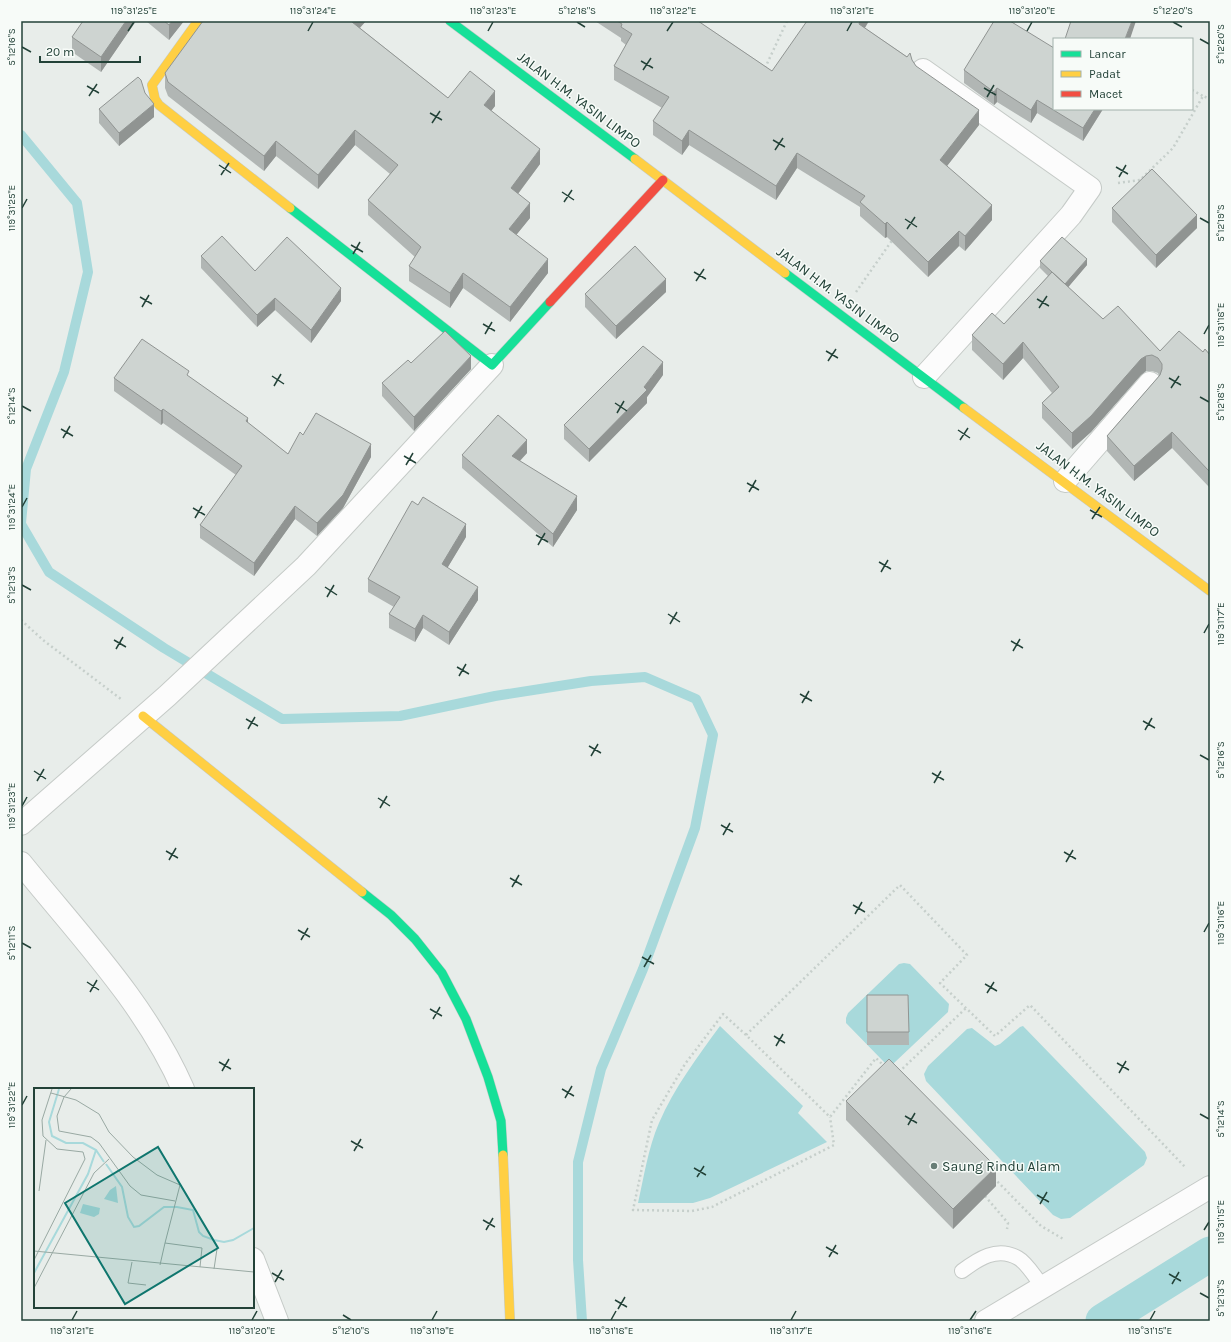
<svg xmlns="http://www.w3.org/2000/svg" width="1231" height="1342" font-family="Karla,sans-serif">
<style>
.water{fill:#a8d9db}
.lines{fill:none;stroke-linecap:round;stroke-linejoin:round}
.stream{stroke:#a8d9db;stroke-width:10}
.canal{stroke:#a8d9db;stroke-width:35}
.lane-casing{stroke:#c5cac7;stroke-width:16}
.street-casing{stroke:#c5cac7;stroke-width:24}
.fast-casing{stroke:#c3cac7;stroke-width:10}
.slow-casing{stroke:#c3cac7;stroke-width:10}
.jam-casing{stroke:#c3cac7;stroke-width:10}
.path{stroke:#c6cfcb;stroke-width:2.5;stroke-dasharray:2 3;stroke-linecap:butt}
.lane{stroke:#fcfcfc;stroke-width:14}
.street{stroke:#fcfcfc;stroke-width:22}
.fast{stroke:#16e098;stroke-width:9}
.slow{stroke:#ffcf43;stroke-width:9}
.jam{stroke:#f24e42;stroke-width:9}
.wall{fill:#b1b6b4}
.shaded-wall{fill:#909492}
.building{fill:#ced4d1;stroke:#909492}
.ticks{fill:none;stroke:#234238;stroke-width:1.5}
.poi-dot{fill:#687e76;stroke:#f7fbf8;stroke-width:1.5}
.labels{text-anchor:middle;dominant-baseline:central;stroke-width:3;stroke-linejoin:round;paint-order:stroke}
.street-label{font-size:14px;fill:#234238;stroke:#f7fbf8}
.poi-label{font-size:14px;fill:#234238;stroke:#f7fbf8;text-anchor:start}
.inset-river{fill:none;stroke:#a8d9db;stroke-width:2}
.inset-road{fill:none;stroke:#99a9a3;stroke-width:1}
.view{fill:#0f766e;fill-opacity:0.15;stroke:#0f766e;stroke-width:2}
.inset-edge{fill:none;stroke:#234238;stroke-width:2}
.neatline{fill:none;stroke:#234238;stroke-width:1.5}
.ticks-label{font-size:10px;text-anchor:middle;fill:#234238}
</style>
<rect width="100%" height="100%" fill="#e8edea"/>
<path class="water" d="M904,963l6,1 39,40 -1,8 -54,51h-9l-39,-40v-5l2,-5 51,-49z
M720,1026l83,80 -5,7 29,29 -117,56 -17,5h-55c6,-26 10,-55 21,-80 15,-35 39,-67 61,-97z
M1023,1026l122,126 2,6 -3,7 -74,53 -9,1 -8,-4 -127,-134 -2,-7 4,-8 39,-37 5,-1 23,18 5,-2 20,-17z"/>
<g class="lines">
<path class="stream" d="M21,135l56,68 11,69 -24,100 -38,97 -5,54
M21,524l28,48 115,76 118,71 118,-3 95,-20 96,-15 54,-4 51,22 17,36 -18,93 -52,141 -42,100 -23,93v98l4,61"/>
<path class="canal" d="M1103,1321l107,-67"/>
<defs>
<path id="lane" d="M962,1271c16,-12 35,-25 56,-13 9,5 17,19 24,28"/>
<path id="street" d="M923,70l167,118 -19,27 -147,162
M1065,481l85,-98
M21,824l146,-128 139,-130 186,-201
M21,863c58,72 125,141 162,226
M253,1259l24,62
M986,1321l224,-134"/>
<path id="fast" d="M450,21l185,138
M290,208l202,157 58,-63
M785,273l179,135
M362,892l29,23 24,24 27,34 24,46 22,58 13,44 2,34"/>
<path id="slow" d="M198,21l-46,64 3,14 4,6 131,103
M635,159l150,114
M964,408l246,183
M143,716l219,176
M503,1155l7,166"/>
<path id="jam" d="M550,302l113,-122"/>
</defs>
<use href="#lane" class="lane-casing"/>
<use href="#street" class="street-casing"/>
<use href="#fast" class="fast-casing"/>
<use href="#slow" class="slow-casing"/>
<use href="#jam" class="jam-casing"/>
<path class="path" d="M765,68l22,-47
M1192,90l11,6
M1118,183l22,-3 33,-32 30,-52 7,3
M856,292l37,-53
M21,620l22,20 78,59
M746,1035l-23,-21 -38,50 -33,56 -19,90 59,1 20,-4 122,-62 -4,-28
M885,1067l-9,-9 -46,59 -84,-82 154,-150 67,70 -27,28 55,53 35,-31 156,163
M899,1072l67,-64
M994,1178l47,48 24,14
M985,1196l23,27 -1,6"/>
<use href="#lane" class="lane"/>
<use href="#street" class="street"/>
<use href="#fast" class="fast"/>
<use href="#slow" class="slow"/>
<use href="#jam" class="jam"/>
</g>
<path class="wall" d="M136,21l-35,51 -29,-20v-15z
M146,21h38l-15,19z
M366,21l-6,7 88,70 47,8 -4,5 49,53 -22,30 12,24 -14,17 32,38 -38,49 -47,-34 -13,20 -41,-27v-15l6,-9 -47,-42v-15l22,-26 -35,-29 -37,44 -42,-33 -12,15 -96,-75 -3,-8v-15z
M595,21h103l74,50 93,-43 47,32 4,6 63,59 -32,41 45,54 -27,31 -6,-5 -31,31 -41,-40 -2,1 -25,-22v-9l-63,-39 -21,32 -87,-55 -7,10 -29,-20v-14l9,-13 -48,-28v-14l12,-21 -5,-4v-3z
M964,70l139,39 -20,32 -46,-28 -6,10 -34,-21 -3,3 -30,-22z
M145,93l9,24 -35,29 -20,-23v-14z
M1112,208l85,20 -41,40 -44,-46z
M201,256l54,15 86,30 -30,42 -36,-33 -18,17 -56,-59z
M1040,261l47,4 -19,22 35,32 57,32 43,1 7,3 -1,132 -37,-39 -38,33 -27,-30v-15l52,-60 -1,-3 -6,-2h-6l-5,4 -50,57 -19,17 -30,-31v-15l10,-10 -29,-35 -20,22 -31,-30v-15l32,-11 44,-48 -8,-8z
M666,292l-50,47 -31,-32v-13z
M411,363l60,6 -57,62 -32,-35v-13z
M663,375l-16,22v6l-58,59 -25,-23v-14z
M189,377l59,46 40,31 15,-19 68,22 -28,51 -26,28 -22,-17 -41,57 -54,-38v-13l36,-50 -73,-52 -2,2 -47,-34v-13z
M527,453l-7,8 57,49 -24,37 -91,-79v-13z
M466,537l-19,31 31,32 -29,45 -26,-17 -8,14 -26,-14v-14l5,-7 -26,-15v-13z
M867,995h41l1,50h-42z
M846,1101l150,85 -43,43 -107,-109z"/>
<path class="shaded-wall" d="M126,21h10l-35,51v-15z
M172,21h12l-15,19v-15z
M353,21h13l-14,15v-14z
M860,21h9l-10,17v-14z
M1132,21h4l-6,18h-5z
M997,88v14l-3,3v-13z
M495,91v15l-11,14v-15z
M1037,100v13l-6,10v-13z
M154,104v13l-35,29v-13z
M1095,109h8l-20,32v-13z
M979,110v15l-39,50v-15z
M355,130v15l-37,44v-14z
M689,130v15l-7,10v-14z
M276,141v15l-12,15v-15z
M540,149v15l-29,39v-15z
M797,153v15l-21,32v-14z
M530,203v15l-21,26v-15z
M992,205v15l-27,31v-15z
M1197,215v13l-41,40v-13z
M887,222v15l-2,1v-14z
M959,231v15l-31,31v-15z
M548,259v14l-38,49v-15z
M1087,259v6l-22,26v-7z
M463,273v15l-13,20v-15z
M666,279v13l-50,47v-13z
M341,288v13l-30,42v-13z
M275,298v12l-18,17v-12z
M1023,342v16l-20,22v-16z
M471,356v13l-57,62v-14z
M1146,356v15l-5,4 -50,57 -19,17v-16l69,-74z
M663,362v13l-16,22v6l-58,59v-13l55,-62z
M163,409v14l-2,2v-14z
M248,418v13l-2,-10z
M1172,432v16l-38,33v-15z
M527,440v13l-15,16v-13z
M371,444v13l-28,51 -26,28v-13z
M1210,470v16l-1,1v-16z
M577,496v14l-24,37v-13z
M295,506v13l-41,57v-13z
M466,524v13l-24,40v-13z
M478,587v13l-29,45v-13z
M423,615v13l-8,14v-13z
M996,1167v19l-43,43v-20z"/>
<path class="building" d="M83,21h43l-25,36 -29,-20z
M164,21h8l-3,4z
M203,21h150l-1,1 96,76 22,-27 25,20 -11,14 56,44 -29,39 19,15 -21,26 39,30 -38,48 -47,-34 -13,20 -41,-27 12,-19 -53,-47 30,-35 -43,-35 -37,45 -42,-34 -12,15 -96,-74 -3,-9z
M617,21h81l74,50 35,-50h53l-1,3 48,33 3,-4 2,7 4,6 63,44 -39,50 52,45 -27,31 -6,-5 -31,31 -41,-40 -2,2 -25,-22 5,-6 -68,-43 -21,33 -87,-56 -7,11 -29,-20 16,-24 -55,-31 18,-32 -11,-7 1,-3z
M994,21h16l44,27v61h41l-12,19 -46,-28 -6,10 -34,-22 -3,4 -30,-22z
M1071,21h61l-7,18h-60z
M138,77l3,3 4,13 9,11 -35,29 -20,-24z
M1152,169l45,46 -41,40 -44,-47z
M222,236l33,35 32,-34 54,51 -30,42 -36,-32 -18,17 -56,-59z
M1062,237l25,22 -22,25 -25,-23z
M635,246l31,33 -50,47 -31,-32z
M1052,272l51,47 15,-13 42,45 19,-20 24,21 2,-3 5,6v115l-1,1 -37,-39 -38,34 -27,-30 53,-61 2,-6v-5l-4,-6 -6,-3 -6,1 -5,3 -50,57 -19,17 -30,-30 17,-16 -36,-45 -20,22 -31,-29 20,-22 12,11z
M445,331l26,25 -57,61 -32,-34 26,-23 3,3z
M142,339l47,32 -2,4 61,43 -2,3 42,33 12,-22 3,3 13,-22 55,31 -28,51 -26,28 -22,-17 -41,57 -54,-38 42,-59 -79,-57 -2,2 -47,-33z
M643,346l20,16 -19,25 3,3 -58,59 -25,-24z
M498,415l29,25 -15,16 65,40 -24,38 -91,-79z
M423,497l43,27 -24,40 36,23 -29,45 -26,-17 -8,14 -26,-15 11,-17 -32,-18 44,-78 6,4z
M867,995h41l1,37h-42z
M889,1059l107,108 -43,42 -107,-108z"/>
<path class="ticks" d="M577,22l8,5M1173,22l9,5M128,31l6,-9M308,31l5,-9M488,31l5,-9M667,31l6,-9M847,31l5,-9M1027,31l5,-9M1200,39l9,5M22,47l9,5M641,61l12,7M643,70l8,-12M87,86l12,7M984,88l12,7M89,96l8,-12M987,97l7,-12M430,113l12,7M432,123l8,-12M773,140l12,7M775,150l8,-12M219,165l12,8M1116,167l12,7M221,175l8,-12M1119,177l7,-12M562,192l12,8M564,202l8,-12M22,208l5,-9M1200,218l9,5M905,219l12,8M907,229l8,-12M351,245l12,7M353,254l7,-12M694,272l12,7M696,281l8,-12M140,297l12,7M1037,299l12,7M142,307l7,-12M1039,308l8,-12M483,324l12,7M485,334l7,-12M1204,334l5,-9M826,351l12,7M828,361l8,-12M272,376l12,8M1169,378l12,7M274,386l7,-12M1171,388l8,-12M1200,397l9,5M615,403l12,8M22,406l9,5M617,413l7,-12M61,429l12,7M958,430l12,8M63,438l7,-12M960,440l8,-12M404,456l12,7M406,465l7,-12M747,483l12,7M749,492l7,-12M22,507l5,-9M193,508l12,7M1090,510l12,7M195,518l7,-12M1092,519l8,-12M536,535l12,7M538,545l7,-12M879,562l12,7M881,572l7,-12M22,585l9,5M325,587l12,8M327,597l7,-12M668,614l12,8M670,624l7,-12M1204,633l5,-9M114,640l12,7M1011,641l12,7M116,649l7,-12M1013,651l7,-12M457,667l12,7M459,676l7,-12M800,694l12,7M802,703l7,-12M246,719l12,7M1143,721l12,7M248,729l7,-12M1145,730l7,-12M589,746l12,7M1200,755l9,5M591,756l7,-12M34,771l12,8M932,773l12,7M37,781l7,-12M934,783l7,-12M378,798l12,8M22,806l5,-9M380,808l7,-12M721,825l12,7M723,835l7,-12M166,851l12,7M1064,852l12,7M169,860l7,-12M1066,862l7,-12M510,878l12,7M512,887l7,-12M853,905l12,7M855,914l7,-12M298,930l12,7M1204,932l5,-9M301,940l7,-12M22,943l9,5M642,957l12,7M644,967l7,-12M87,982l12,8M985,984l12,7M90,992l7,-12M987,993l7,-11M430,1009l12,7M433,1019l7,-12M774,1036l11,7M776,1046l7,-12M219,1062l12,7M1117,1063l12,7M222,1071l7,-12M1119,1073l7,-12M562,1089l12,7M565,1098l7,-12M22,1105l5,-9M1200,1114l9,5M905,1116l12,7M908,1125l7,-12M351,1141l12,7M354,1151l7,-12M694,1168l12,7M697,1177l7,-11M1037,1195l12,7M1040,1204l7,-12M483,1220l12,7M486,1230l7,-12M1204,1230l5,-8M826,1247l12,7M829,1257l7,-12M272,1273l12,7M1169,1274l12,7M275,1282l7,-12M1172,1284l7,-12M1200,1293l9,5M615,1300l12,7M618,1309l7,-12M343,1315l8,5M72,1320l5,-9M252,1320l5,-9M432,1320l5,-9M611,1320l5,-9M791,1320l5,-9M970,1320l6,-9M1150,1320l5,-9"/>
<circle class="poi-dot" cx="934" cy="1166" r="4"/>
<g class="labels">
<g class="street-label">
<text transform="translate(579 100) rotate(37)">JALAN H.M. YASIN LIMPO</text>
<text transform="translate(838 295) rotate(37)">JALAN H.M. YASIN LIMPO</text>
<text transform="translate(1098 489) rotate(37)">JALAN H.M. YASIN LIMPO</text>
</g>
<g class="poi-label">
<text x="942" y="1166">Saung Rindu Alam</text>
</g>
</g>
<g transform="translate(34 1088)">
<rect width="220" height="220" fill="#e8edea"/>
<path d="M82,98l2,17 -14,-4 6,-9zM49,116l17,4 -1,6 -5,3 -14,-4z" fill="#a8d9db"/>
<path class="inset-river" d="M62,62l8,12M72,76l16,23 6,30 6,10 5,-1 25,-19h13l16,3 6,22 4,4 11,4 10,2 9,-2 21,-12M0,185l54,-99 8,-24 -13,-7h-17l-14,-7 -3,-14 10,-33"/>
<path class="inset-road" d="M37,1l-7,8 -7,19 2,15 32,6 8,6 31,43 11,9 34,6M17,5l25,7 23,14 10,18 24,25 24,18 23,10 -15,58M5,103l7,-51M0,163l220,21M0,172l51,-101 -2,-7 -26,-3 -14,-13 -1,-16 10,-31M98,174l-4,21 18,2M126,177l5,-22 37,5 -2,19M180,181l3,-20M0,200l60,-115 15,-14"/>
<path class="view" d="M124,59l60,101 -93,56 -60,-101z"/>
<rect width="220" height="220" class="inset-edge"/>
</g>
<rect width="1231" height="1342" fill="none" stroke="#f7fbf8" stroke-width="44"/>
<rect x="1053" y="38" width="140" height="72" fill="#f7fbf8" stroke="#a2b1ab"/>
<rect x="1061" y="51" width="20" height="6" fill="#16e098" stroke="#a2b1ab"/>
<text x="1089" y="58" font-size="12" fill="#234238">Lancar</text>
<rect x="1061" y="71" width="20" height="6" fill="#ffcf43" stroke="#a2b1ab"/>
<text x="1089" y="78" font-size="12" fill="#234238">Padat</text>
<rect x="1061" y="91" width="20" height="6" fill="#f24e42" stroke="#a2b1ab"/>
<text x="1089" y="98" font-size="12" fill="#234238">Macet</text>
<path d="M40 56v6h100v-6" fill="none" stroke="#234238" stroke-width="2"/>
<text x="46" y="56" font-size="12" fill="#234238" stroke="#f7fbf8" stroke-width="3" paint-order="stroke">20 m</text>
<rect x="22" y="22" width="1187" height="1298" class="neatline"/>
<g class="ticks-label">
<text x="134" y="14">119°31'25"E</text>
<text x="313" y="14">119°31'24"E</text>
<text x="493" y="14">119°31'23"E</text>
<text x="577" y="14">5°12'18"S</text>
<text x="673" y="14">119°31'22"E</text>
<text x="852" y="14">119°31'21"E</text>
<text x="1032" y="14">119°31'20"E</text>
<text x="1173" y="14">5°12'20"S</text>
<text transform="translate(1220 44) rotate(-90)" y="4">5°12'20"S</text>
<text transform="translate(11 47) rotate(-90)" y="4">5°12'16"S</text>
<text transform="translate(11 208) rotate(-90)" y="4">119°31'25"E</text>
<text transform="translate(1220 223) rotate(-90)" y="4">5°12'19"S</text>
<text transform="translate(1220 325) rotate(-90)" y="4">119°31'18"E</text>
<text transform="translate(1220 402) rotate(-90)" y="4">5°12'18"S</text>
<text transform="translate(11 406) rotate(-90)" y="4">5°12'14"S</text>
<text transform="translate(11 507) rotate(-90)" y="4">119°31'24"E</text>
<text transform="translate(11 585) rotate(-90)" y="4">5°12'13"S</text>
<text transform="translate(1220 624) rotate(-90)" y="4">119°31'17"E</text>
<text transform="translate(1220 760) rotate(-90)" y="4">5°12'16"S</text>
<text transform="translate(11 806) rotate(-90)" y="4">119°31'23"E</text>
<text transform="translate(1220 923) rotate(-90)" y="4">119°31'16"E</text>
<text transform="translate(11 943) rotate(-90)" y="4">5°12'11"S</text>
<text transform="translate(11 1105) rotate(-90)" y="4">119°31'22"E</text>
<text transform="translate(1220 1119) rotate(-90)" y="4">5°12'14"S</text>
<text transform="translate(1220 1222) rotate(-90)" y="4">119°31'15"E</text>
<text transform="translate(1220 1298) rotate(-90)" y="4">5°12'13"S</text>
<text x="72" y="1334">119°31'21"E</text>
<text x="252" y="1334">119°31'20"E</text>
<text x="351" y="1334">5°12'10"S</text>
<text x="432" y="1334">119°31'19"E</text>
<text x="611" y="1334">119°31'18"E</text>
<text x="791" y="1334">119°31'17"E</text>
<text x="970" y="1334">119°31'16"E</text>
<text x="1150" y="1334">119°31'15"E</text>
</g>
</svg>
